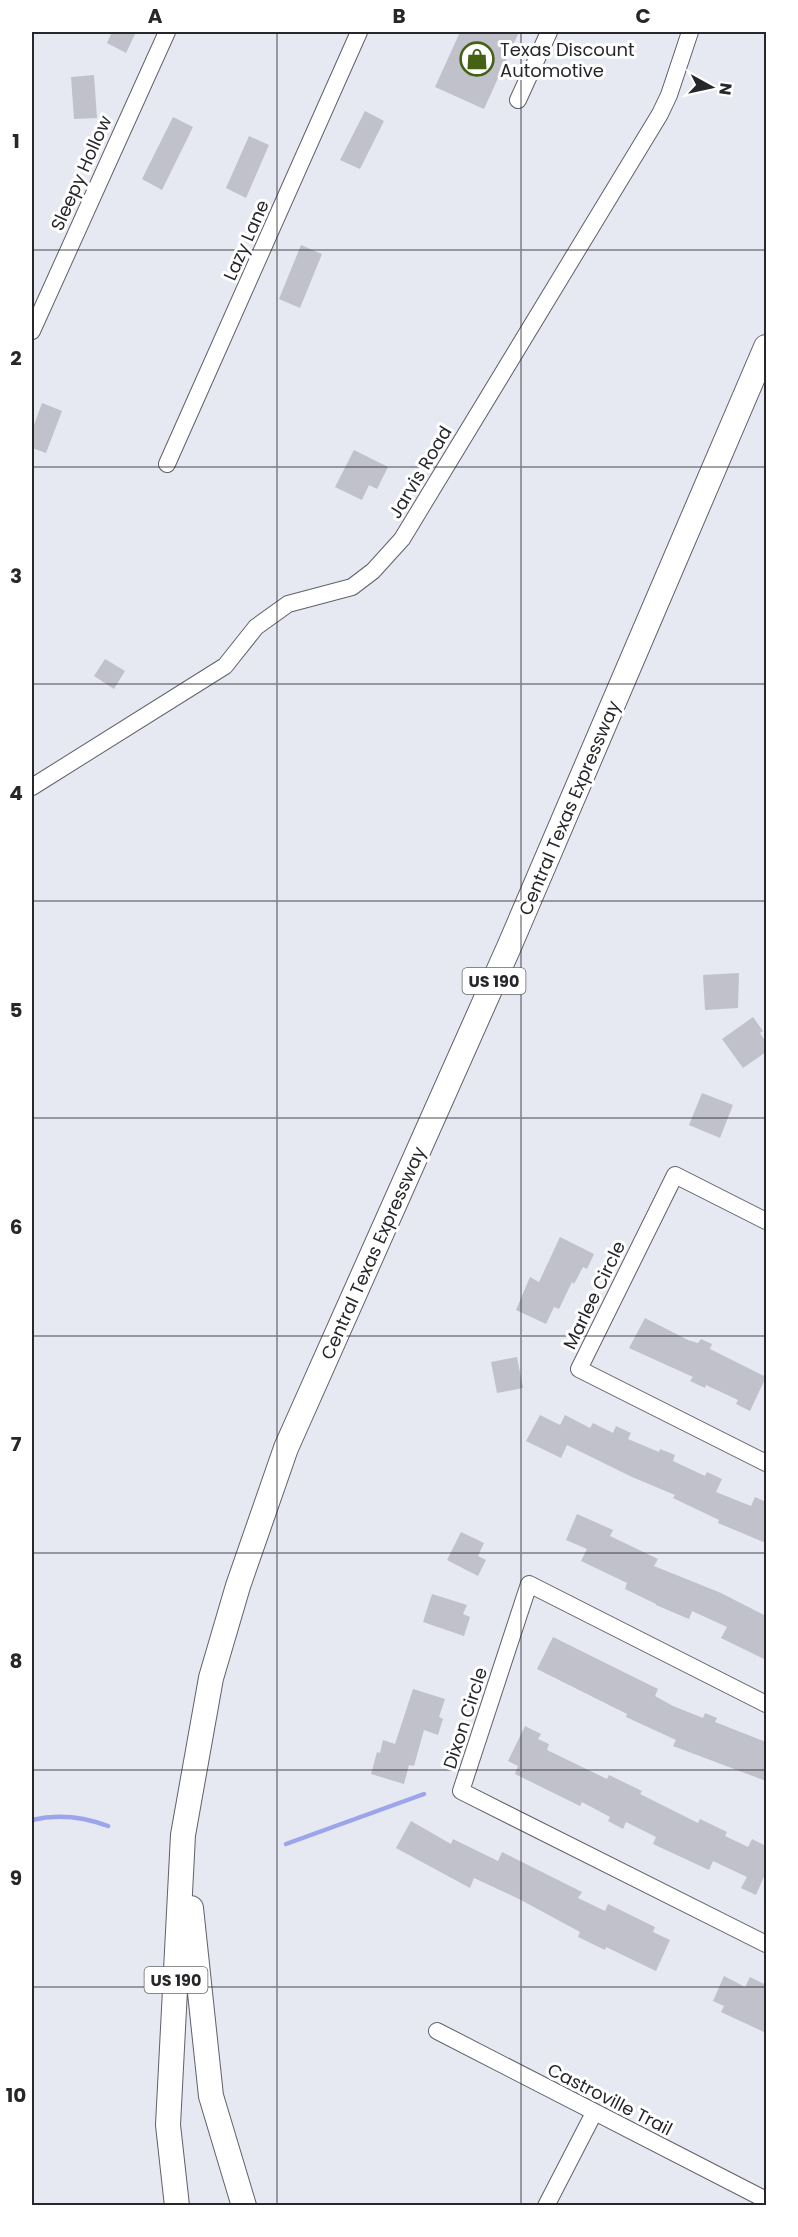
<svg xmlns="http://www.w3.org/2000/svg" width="798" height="2237" font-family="Poppins,sans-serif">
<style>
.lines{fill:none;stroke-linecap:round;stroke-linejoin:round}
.stream{stroke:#9ca5eb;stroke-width:4.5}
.building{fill:#c0c1cb}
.minor-casing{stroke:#60616a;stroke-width:18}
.highway-casing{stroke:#60616a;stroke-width:26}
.minor{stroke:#fff;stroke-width:16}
.highway{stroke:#fff;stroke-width:24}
.grid{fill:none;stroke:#27272b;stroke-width:1.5;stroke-opacity:0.55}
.labels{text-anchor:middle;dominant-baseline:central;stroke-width:6;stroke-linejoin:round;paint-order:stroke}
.shield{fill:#fff;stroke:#68686b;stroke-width:1.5}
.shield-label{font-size:16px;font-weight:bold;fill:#27272b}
.poi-label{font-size:18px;fill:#27272b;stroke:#fff;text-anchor:start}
.street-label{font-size:18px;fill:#27272b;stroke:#fff}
.neatline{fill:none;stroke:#27272b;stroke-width:2}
.grid-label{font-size:20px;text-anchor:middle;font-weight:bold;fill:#27272b}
</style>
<rect width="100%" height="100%" fill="#e6e8f2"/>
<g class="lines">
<path class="stream" d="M32,1820c25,-6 52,-3 76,6
M286,1844l138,-50"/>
</g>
<path class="building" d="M112,32h24l-10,21 -19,-10z
M460,32h59l-35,77 -49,-22z
M94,75l3,43 -23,1 -3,-42z
M365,111l19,10 -24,48 -20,-9z
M173,117l20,10 -31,63 -20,-11z
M249,136l20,9 -23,53 -20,-10z
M301,245l21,9 -22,54 -21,-9z
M42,403l20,8 -16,42 -14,-5v-18z
M354,450l34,17 -11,22 -8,-4 -7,15 -27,-13z
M105,659l20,12 -11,18 -20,-13z
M739,973l-1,35 -33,2 -2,-35z
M753,1017l10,14 -3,2 6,9v10l-23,16 -21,-29z
M702,1093l31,12 -13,33 -31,-13z
M560,1237l34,17 -7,15 -4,-2 -9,17 -2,-2 -13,27 -5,-2 -8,17 -30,-14 14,-33 9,5z
M645,1318l43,22 10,3 3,-4 11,5 -2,5 56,28 -16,34 -14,-7 2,-4 -32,-15 -1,3 -15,-7 3,-4 -64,-29z
M517,1357l6,31 -26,5 -6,-31z
M540,1415l20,10 5,-10 25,13 3,-5 20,10 3,-7 15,7 -3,6 31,13 1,-3 15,6 -2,6 32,15 2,-4 15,7 -6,13 35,14 4,-9 11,5v41l-48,-20 1,-3 -46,-22 2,-3 -43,-18 -65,-32 -6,13 -35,-17z
M577,1514l36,16 -3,6 48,23 -4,7 67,27 45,23v44l-45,-22 6,-11 -35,-16 -3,8 -33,-14v-1l-31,-15 2,-6 -46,-22 6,-12 -21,-9z
M461,1532l23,11 -6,13 8,4 -8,16 -31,-16z
M432,1594l35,11 -4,9 7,3 -6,19 -41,-14z
M553,1637l105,52 -3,7 18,10 30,12 2,-5 12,5 -2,4 51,20v39l-93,-35 3,-6 -50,-23 1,-3 -90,-45z
M413,1689l32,10 -6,18 4,2 -5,16 -14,-5 -10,36 -5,-1 -5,19 -33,-10 6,-22 3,1 3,-13 12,4z
M525,1726l16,8 -3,5 11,5 -2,6 60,29 2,-4 33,16 -2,3 58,29 2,-4 27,13 -2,4 23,11 4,-8 14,7v26l-10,23 -15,-7 6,-11 -34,-16 -4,9 -56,-26 3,-7 -30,-15 -3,7 -15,-8 2,-4 -28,-15 -2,4 -65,-32 3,-8 -10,-5z
M411,1821l40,23 2,-5 45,22 4,-9 80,40 -4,6 27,13 3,-7 47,23 -2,5 17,8 -14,31 -50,-24 -1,3 -27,-13 2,-5 -61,-33 -45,-21 -4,10 -74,-40z
M724,1976l21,11 5,-10 16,8v48l-45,-21 3,-6 -11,-5z"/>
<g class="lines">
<defs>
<path id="minor" d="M518,100l31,-68
M32,331l135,-299
M167,464l192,-432
M32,787l193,-121 31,-39 32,-23 64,-17 21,-16 29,-32 258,-425 9,-19 21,-63
M766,1221l-91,-46 -96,194 187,94
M766,1704l-237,-120 -68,207 305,153
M437,2031l329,169
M546,2206l48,-93"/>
<path id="highway" d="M191,1908l20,188 33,110
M177,2206l-9,-81 15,-290 28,-157 27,-92 48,-138 223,-501 257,-600"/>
</defs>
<use href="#minor" class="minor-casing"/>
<use href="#highway" class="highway-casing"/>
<use href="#minor" class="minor"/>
<use href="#highway" class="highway"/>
</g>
<path class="grid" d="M277,32v2174M521,32v2174M32,250h734M32,467h734M32,684h734M32,901h734M32,1118h734M32,1336h734M32,1553h734M32,1770h734M32,1987h734"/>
<defs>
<symbol id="shop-ring" viewBox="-11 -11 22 22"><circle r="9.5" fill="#fff" stroke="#456113" stroke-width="1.5"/><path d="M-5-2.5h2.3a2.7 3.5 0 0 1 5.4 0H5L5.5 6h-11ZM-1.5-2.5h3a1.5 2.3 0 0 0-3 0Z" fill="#456113"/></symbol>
</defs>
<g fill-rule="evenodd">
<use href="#shop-ring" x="458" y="40" width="38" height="38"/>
</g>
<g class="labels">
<g class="shield">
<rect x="462.5" y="968" width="63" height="26" rx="4.5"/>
<rect x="144.5" y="1967" width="63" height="26" rx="4.5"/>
</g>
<g class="shield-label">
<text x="494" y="981">US 190</text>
<text x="176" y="1980">US 190</text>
</g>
<g class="poi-label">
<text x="500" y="49">Texas Discount<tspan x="500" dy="21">Automotive</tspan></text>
</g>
<g class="street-label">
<text transform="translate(81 173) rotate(-66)">Sleepy Hollow</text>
<text transform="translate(246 240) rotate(-66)">Lazy Lane</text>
<text transform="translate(420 472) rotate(-59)">Jarvis Road</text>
<text transform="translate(569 808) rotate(-67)">Central Texas Expressway</text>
<text transform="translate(373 1253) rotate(-66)">Central Texas Expressway</text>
<text transform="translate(594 1295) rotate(-64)">Marlee Circle</text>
<text transform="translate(465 1718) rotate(-72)">Dixon Circle</text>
<text transform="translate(610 2099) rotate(27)">Castroville Trail</text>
</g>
</g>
<rect width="798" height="2237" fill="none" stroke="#ffffff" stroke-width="66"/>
<g transform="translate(711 87) rotate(98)" stroke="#ffffff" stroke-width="4.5" paint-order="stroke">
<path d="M0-4.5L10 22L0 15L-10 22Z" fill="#27272b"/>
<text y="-9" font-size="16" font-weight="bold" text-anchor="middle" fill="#27272b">N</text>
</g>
<rect x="33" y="33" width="732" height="2171" class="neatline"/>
<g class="grid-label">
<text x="155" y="23">A</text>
<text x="399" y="23">B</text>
<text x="643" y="23">C</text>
<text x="16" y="148">1</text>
<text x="16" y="365">2</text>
<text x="16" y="583">3</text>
<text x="16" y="800">4</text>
<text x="16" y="1017">5</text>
<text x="16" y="1234">6</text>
<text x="16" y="1451">7</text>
<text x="16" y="1668">8</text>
<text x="16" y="1885">9</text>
<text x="16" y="2102">10</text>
</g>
</svg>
